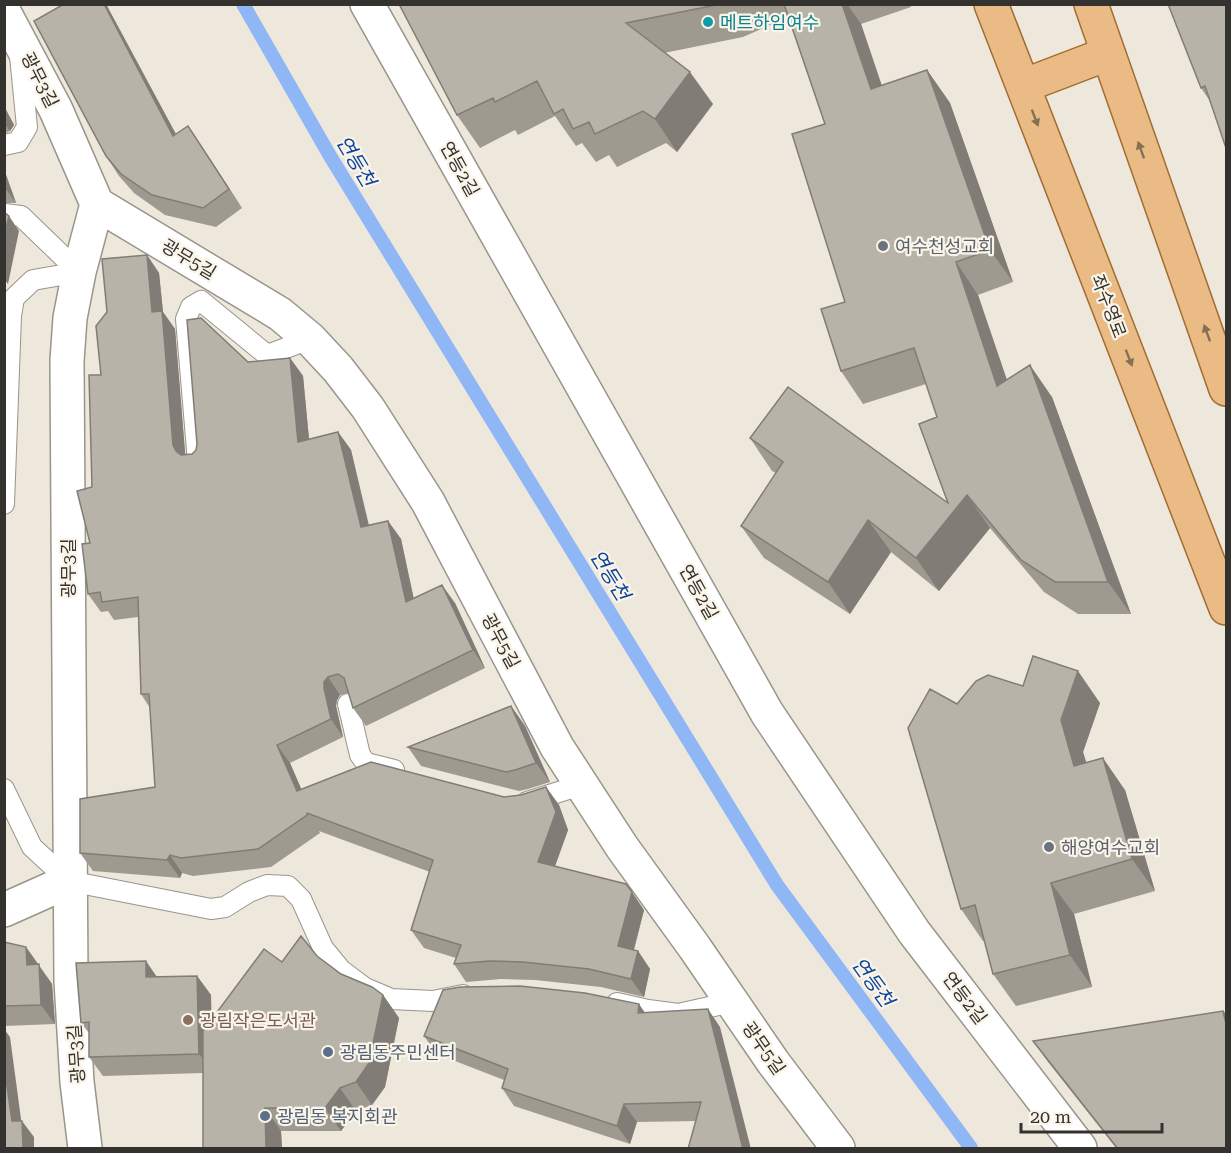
<svg xmlns="http://www.w3.org/2000/svg" width="1231" height="1153" font-family="'Roboto Serif','Noto Sans KR',serif">
<style>
.lines{fill:none;stroke-linecap:round;stroke-linejoin:round}
.stream{stroke:#8fb6f5;stroke-width:14}
.service-casing{stroke:#9a958a;stroke-width:22}
.minor-casing{stroke:#9a958a;stroke-width:36}
.primary-casing{stroke:#a26d32;stroke-width:36}
.service{stroke:#fff;stroke-width:20}
.minor{stroke:#fff;stroke-width:33}
.primary{stroke:#ebbb85;stroke-width:33}
.wall{fill:#9e9a90}
.shaded-wall{fill:#817d76}
.building{fill:#b8b3a8;stroke:#817d76;stroke-width:1.5}
.oneway{fill:#867055}
.culture-dot{fill:#0f9aa8;stroke:#faf4e9;stroke-width:2}
.worship-dot{fill:#6b7280;stroke:#faf4e9;stroke-width:2}
.education-dot{fill:#8d6e63;stroke:#faf4e9;stroke-width:2}
.service-dot{fill:#5c6f8a;stroke:#faf4e9;stroke-width:2}
.labels{text-anchor:middle;dominant-baseline:central;stroke-width:4.5;stroke-linejoin:round;paint-order:stroke}
.culture-label{font-size:18px;fill:#0d838f;stroke:#faf4e9;text-anchor:start}
.street-label{font-size:18px;fill:#34322e;stroke:#faf4e9}
.worship-label{font-size:18px;fill:#5b616d;stroke:#faf4e9;text-anchor:start}
.education-label{font-size:18px;fill:#785e54;stroke:#faf4e9;text-anchor:start}
.service-label{font-size:18px;fill:#4e5e75;stroke:#faf4e9;text-anchor:start}
.water-label{font-size:20px;font-style:italic;fill:#0b449d;stroke:#faf4e9}
</style>
<rect width="100%" height="100%" fill="#ede7dc"/>
<g class="lines">
<path class="stream" d="M243,4l87,152 447,729 194,263"/>
<defs>
<path id="service" d="M4,145l14,-3 9,-15 -7,-71
M4,214l17,2 58,56
M198,462l-12,-143 5,-12 10,-6 66,54 43,-16
M4,504l7,-188 3,-18 19,-18 46,-8
M348,704l12,51 6,8 28,7
M4,789l28,58 37,34 142,28 14,-2 24,-15 18,-7 21,1 13,13 22,49 18,22 24,18 26,11 42,2 30,-6
M527,802l54,-17
M617,1003l31,7 30,4 54,-12"/>
<path id="minor" d="M367,4l400,709 147,219 166,216
M4,12l52,98 41,94 -18,68 -9,46 -3,43 4,620 6,101 8,66
M97,204l183,110 30,25 28,30 30,39 60,94 129,245 65,100 73,101 78,114 65,86
M4,910l65,-29"/>
<path id="primary" d="M991,4l235,604
M1091,4l135,385
M1023,86l84,-32"/>
</defs>
<use href="#service" class="service-casing"/>
<use href="#minor" class="minor-casing"/>
<use href="#primary" class="primary-casing"/>
<use href="#service" class="service"/>
<use href="#minor" class="minor"/>
<use href="#primary" class="primary"/>
</g>
<path class="wall" d="M64,4h42l70,130 12,-8 54,82 -26,19 -51,-12 -31,-22 -15,-17 -13,-20z
M399,4h511l1,3 -50,17 21,62 45,-16 23,33 63,179 -35,13 29,85 45,17 79,217h-53l-34,-22 -54,-64 -51,63 -48,-39 -41,62 -86,-56 -23,-32 35,-53 -4,-2 -22,-33 198,65 -11,-86 -11,-33 -63,20 -22,-33 4,-69 -20,-178 -37,-107 -45,20 -79,16 49,51 -36,48 -11,-9 -49,24 -8,-12 -13,7 -14,-19 -6,3 -21,-30 -37,19 -3,-5 -35,18 -23,-33z
M1227,4l-17,97 -9,-13z
M4,106l10,19 -4,6 -6,3z
M4,169l12,34h-12z
M147,255l12,18 4,39 12,17 10,126 7,-1 4,-4 52,-88 42,-4 13,18 6,63 29,-7 13,18 18,75 19,-4 13,18 13,60 41,4 30,65 -119,58 -13,-18 -4,-15 -9,2 -3,5 -1,6 7,31 -53,26 11,26 203,8 17,-2 25,-8 13,18 9,25 -13,36 89,44 -10,40 4,1 12,18 -6,28 -43,-10 -66,-7 -34,-1 -35,3 -12,-18 2,-6 -32,-10 -13,-18 19,-58 -111,-41 1,2 -49,34 -78,9 -11,-3 -2,5 -87,-7 -13,-18 75,-66 -5,-79 -9,-14 -3,-77 -24,3 -6,-9 -7,1 -13,-18 4,-107 15,-175z
M1023,686l77,17 -17,49 3,10 39,28 30,101 -81,23 18,73 -76,19 -23,-32 -8,-34 -2,1 -22,-32 -4,-205z
M511,706l14,20 25,56 -22,7 -9,2 -98,-25 -13,-19z
M4,942l22,5 26,37 3,40 -51,2z
M317,956l24,18 42,21 16,23 -14,69 -13,18 -16,6 -15,20h-60l1,18h-79v-76l-100,3 -14,-19v-24l-8,-10 76,-46 40,-1 14,19v25l71,-58z
M1223,1011l4,4v134h-110l-69,-87 -15,-21z
M645,1013l75,14 -24,94 -59,1 -7,22 -116,-38 -12,-18 2,-8 -67,-26 -13,-18z"/>
<path class="shaded-wall" d="M104,4h2l2,4 79,147 -14,-19z
M842,4h5l14,20 33,98 -23,-33z
M927,70l23,33 63,179 -23,-32z
M690,72l23,32 -36,48 -22,-33z
M4,106l10,19 -4,6 -6,-8z
M188,126l13,19 41,63 -13,-19z
M4,169l12,34 -11,-15 -1,-3z
M9,216l10,15 -11,53 -4,-5v-44z
M147,255l12,18 4,39 12,17 11,134 -10,-12 -3,-6 -21,-133z
M956,262l22,33 42,124 -23,-33z
M290,358l13,18 8,84 -13,-18z
M1030,365l22,32 79,217 -23,-32z
M338,432l13,18 22,95 -12,-18z
M967,495l23,33 -51,63 -23,-33z
M868,520l23,32 -41,62 -22,-32z
M388,521l13,18 17,81 -12,-18z
M442,585l13,18 30,65 -12,-18z
M1078,671l22,32 -17,49 14,45 -23,-31 -13,-46z
M328,677l12,18 -3,5 -1,6 7,31 -12,-18 -7,-31v-6z
M511,706l14,20 25,56 -14,-19z
M277,745l13,18 20,46 -13,-18z
M1103,758l22,32 30,101 -23,-32z
M546,787l13,18 9,25 -18,50 -12,-18z
M170,855l12,18 -2,5 -13,-18z
M1051,883l23,31 18,73 -22,-32z
M632,892l12,18 -14,54 -12,-18z
M26,947l26,37 3,40 -14,-19 -14,-40z
M638,951l12,18 -6,28 -13,-18z
M146,961l13,19 -13,-3z
M197,976l14,19 2,78 -14,-19z
M383,995l16,23 -14,69 -13,18 -16,-23z
M639,1004l13,19 -14,-10z
M708,1009l12,18 31,122h-8z
M1223,1011l4,4v13z
M4,1029l6,8 13,97 -1,-13 12,16v12h-11l-11,-28 -8,-55z
M340,1088l16,23 -15,20 -16,-23z
M624,1104l13,18 -7,22 -13,-18z
M265,1108l16,23 1,18h-16z"/>
<path class="building" d="M64,4h40l69,132 15,-10 41,63 -26,19 -51,-13 -31,-21 -15,-18 -72,-135z
M399,4h322l-95,19 64,49 -35,47 -12,-8 -48,23 -6,-12 -16,7 -10,-20 -9,5 -17,-33 -42,21 -2,-4 -36,17z
M784,4h58l29,85 56,-19 63,180 -34,12 41,124 33,-21 78,217h-53l-34,-22 -54,-65 -51,63 -48,-38 -40,62 -87,-56 42,-64 -33,-24 38,-51 160,116 -29,-79 18,-7 -23,-69 -73,23 -20,-62 24,-7 -53,-168 33,-10z
M1168,4h59v147l-22,-65 -4,2z
M4,212l5,4 -5,19z
M147,255l5,57 10,-1 11,134 3,6 5,4 11,-1 4,-4 1,-6 -10,-124 14,-2 47,44 42,-4 8,84 40,-10 23,95 27,-6 18,81 36,-17 31,65 -120,58 -9,-30 -6,-4 -10,3 -4,5v6l7,31 -54,26 20,46 74,-29 133,35 17,-2 25,-8 10,25 -18,50 88,22 6,8 -14,54 20,5 -7,28 -42,-10 -66,-7 -34,-1 -35,3 7,-19 -50,-15 22,-70 -126,-47v2l-49,34 -77,9 -11,-3 -3,5 -87,-7v-54l75,-12 -6,-93h-8l-3,-97 -36,5 -2,-10 -12,2 -6,-50 8,-1 -13,-52 15,-4 -3,-112h12l-5,-49 11,-14 -5,-53z
M1033,656l45,15 -17,49 13,46 29,-8 29,101 -81,24 19,72 -77,19 -18,-69 -14,4 -53,-181 22,-39 27,15 19,-23 12,-6 35,11z
M511,706l25,57 -21,7 -9,2 -98,-25z
M301,936l16,20 24,18 31,13 11,8 -14,68 -13,19 -16,6 -15,20h-60l1,41h-63v-118l61,-82 18,13z
M4,942l22,5 1,18 12,-1 2,41 -37,1z
M146,961v16l51,-1 2,78 -110,3v-35l-8,1 -5,-60z
M520,986l65,7 54,11 -1,9 70,-4 35,140h-55l13,-47 -77,2 -7,22 -115,-38 6,-19 -84,-33 19,-46 17,-3z
M1223,1011l4,17v121h-109l-85,-108z
M4,1066l8,55h10l1,28h-19z"/>
<defs><path id="oneway-solid" d="M-6-.8H1V-3.2L6.5 0L1 3.2V.8H-6Z" transform="scale(1.5)"/></defs>
<g class="oneway">
<use href="#oneway-solid" transform="translate(1035 118) rotate(69)"/>
<use href="#oneway-solid" transform="translate(1141 150) rotate(-110)"/>
<use href="#oneway-solid" transform="translate(1207 333) rotate(-110)"/>
<use href="#oneway-solid" transform="translate(1129 358) rotate(69)"/>
</g>
<circle class="culture-dot" cx="708" cy="22" r="6"/>
<g class="worship-dot">
<circle cx="883" cy="246" r="6"/>
<circle cx="1049" cy="847" r="6"/>
</g>
<circle class="education-dot" cx="188" cy="1020" r="6"/>
<g class="service-dot">
<circle cx="328" cy="1052" r="6"/>
<circle cx="265" cy="1116" r="6"/>
</g>
<g class="labels">
<g class="culture-label">
<text x="720" y="22">메트하임여수</text>
</g>
<g class="street-label">
<text transform="translate(40 80) rotate(63)">광무3길</text>
<text transform="translate(460 169) rotate(61)">연등2길</text>
<text transform="translate(189 259) rotate(31)">광무5길</text>
<text transform="translate(1109 306) rotate(69)">좌수영로</text>
<text transform="translate(68 568) rotate(-90)">광무3길</text>
<text transform="translate(699 592) rotate(61)">연등2길</text>
<text transform="translate(501 641) rotate(62)">광무5길</text>
<text transform="translate(965 998) rotate(53)">연등2길</text>
<text transform="translate(764 1048) rotate(55)">광무5길</text>
<text transform="translate(76 1054) rotate(-94)">광무3길</text>
</g>
<g class="worship-label">
<text x="895" y="246">여수천성교회</text>
<text x="1061" y="847">해양여수교회</text>
</g>
<g class="education-label">
<text x="200" y="1020">광림작은도서관</text>
</g>
<g class="service-label">
<text x="340" y="1052">광림동주민센터</text>
<text x="277" y="1116">광림동 복지회관</text>
</g>
<g class="water-label">
<text transform="translate(356 161) rotate(59)">연등천</text>
<text transform="translate(610 575) rotate(58)">연등천</text>
<text transform="translate(873 982) rotate(54)">연등천</text>
</g>
</g>
<rect width="1231" height="1153" fill="none" stroke="#34322e" stroke-width="12"/>
<path d="M1021 1123v9h141v-9" fill="none" stroke="#34322e" stroke-width="3"/>
<text x="1030" y="1123" font-size="18" fill="#34322e" stroke="#faf4e9" stroke-width="4.5" paint-order="stroke">20 m</text>
</svg>
